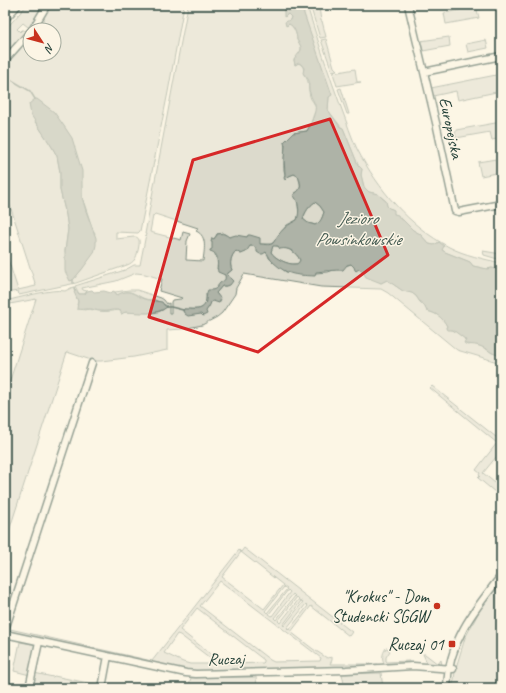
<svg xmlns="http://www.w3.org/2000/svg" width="506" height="693" font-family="Caveat,sans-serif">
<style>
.green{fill:#dcdacc;stroke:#7e8c80;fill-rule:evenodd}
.water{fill:#aeb3a7;stroke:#758479;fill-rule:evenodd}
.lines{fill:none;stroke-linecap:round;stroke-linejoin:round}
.stream{stroke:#758479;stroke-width:1.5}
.minor-casing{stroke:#1f3d34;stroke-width:9}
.highway-casing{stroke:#1f3d34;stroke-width:12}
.minor{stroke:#fcf5e5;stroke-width:6}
.highway{stroke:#fcf5e5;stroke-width:9}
.marked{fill:none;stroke:#d62828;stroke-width:3;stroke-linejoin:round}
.poi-dot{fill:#c8321e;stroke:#fcf5e5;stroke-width:1.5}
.labels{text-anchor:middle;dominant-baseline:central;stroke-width:3;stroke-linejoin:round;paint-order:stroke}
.street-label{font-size:17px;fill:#1f3d34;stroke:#fcf5e5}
.poi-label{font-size:17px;fill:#1f3d34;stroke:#fcf5e5;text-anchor:end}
.water-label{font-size:18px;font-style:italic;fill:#435a51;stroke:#fcf5e5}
</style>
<rect width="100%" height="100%" fill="#fcf5e5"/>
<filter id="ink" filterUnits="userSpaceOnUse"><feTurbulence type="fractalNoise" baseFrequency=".025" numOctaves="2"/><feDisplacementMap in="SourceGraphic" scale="8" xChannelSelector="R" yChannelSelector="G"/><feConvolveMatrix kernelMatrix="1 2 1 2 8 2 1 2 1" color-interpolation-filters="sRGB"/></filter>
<g filter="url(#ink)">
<path class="green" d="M27,5h17l-13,21 -3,1 -5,-4 -6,6 3,3 2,-2h2l1,3 -20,23v-26z
M126,5h58l-16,87 -28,139 -2,2 -22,-1v7l18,-2c2,0 4,0 5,3 1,4 -2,16 -4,19 -2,3 -5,5 -8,6l-51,18 -57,12 -1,-4 -13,2v-43l13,40 18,-4 -31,-96v-127l25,-28v19h24v-24h-20l13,-20h7zM35,122l46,49 1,26 11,33 2,3 -12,35 -10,12 -8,-29 3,-22 -2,-14 -6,-25v-18l-3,-16 -5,-9 -6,-10z
M188,5h98l-2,5 1,7 3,-3 3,3 -1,3 -3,2v4l2,-2c5,2 8,10 8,16 7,9 4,11 -3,20l1,5 3,-2c6,2 6,7 6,12 7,6 3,16 7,24 3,4 5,7 5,12 -1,0 -3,5 -3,6 -2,5 -3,9 -6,14l-14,2 -9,9c3,11 -4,27 3,36l2,-2 5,-2 4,2c2,7 5,14 -3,17v4l2,1 2,16 -2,6 -10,5 -11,13 -2,4 -3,2h-11l-13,-7h-18l-6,-4 -6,1c-1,3 -4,4 -4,7 -3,13 7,14 4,28 2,2 7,4 8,6 5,6 -14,17 -19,19 1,18 -8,15 -22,15l-1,2 2,3c10,1 24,1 25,-12l3,-1 5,-6 -2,-2 6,-7h4l6,-7 -5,-4 1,-2 4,-3c-3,-6 -1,-15 4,-19l5,3 9,-8h3c6,4 14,4 16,12l17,14 30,1 12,-1 23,-8 30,19 6,-3 16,11 9,2 4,3 4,6 4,3 3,6c10,3 15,5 20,15l-1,2c8,2 19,7 21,17l7,-1 11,4 7,5 7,2 2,-3v11l-44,-13 -69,-57 -7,-4 -60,-2 -77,-13 -8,14 -1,6 -13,19 -5,4 -15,8 -19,4 -16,1v20l-33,7 -33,4h-7l-27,-9 -62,191v-147l31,-97 -31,6v-4c14,-3 48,-13 60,-10l8,-4 5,14 -1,4 7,5c6,-2 11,1 17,1 6,1 11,0 17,-1l4,2 -1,1c13,-4 36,6 46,-7 -4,-2 -8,-4 -12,-6 -3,-1 -7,0 -10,-1 -12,-5 -14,-11 -28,-4l-2,-3 14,-2h8l24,8 3,2 3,4 2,-1v10h2v-11l1,-2 9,-1 1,-1 -23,-7 3,-12 -17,-5 -9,-1 -20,8 -34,7 1,2 4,1 -2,3h-6l-4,-8 50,-16 9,-5h6l6,-31h-1l5,-27zM155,214l43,14 -2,3c12,5 8,20 7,30l-17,-1 1,-19 3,-7 -7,-2 -2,8 -31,-8 3,-16z
M299,5h7l1,1c11,35 22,69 35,104 5,13 9,26 15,39 21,40 52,77 92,98 15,8 35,12 52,16v11h-1l-8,-6 -5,1 -14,-3 -3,-4 -25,-10 -3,-2 -3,-8 -5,3 -5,-1 -9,-10 -7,-4 -10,-10 -9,-6 -2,-5h-3l-2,-3 -1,-5 -8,-7 -9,-2 -5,-5 -3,-12 1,-6 -4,-4 -15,-37 -2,-1 -13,-17 1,-13 -27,-89z
M310,5l9,2 2,14h1l4,16 -6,1z
M459,5h42l-24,5 2,8 -33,6 -2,-11 16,-3z
M449,37l1,9 -27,5 -3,-10z
M326,39l8,28 3,3 -5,1 -11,-31z
M486,40l2,8 -20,4 -2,-8z
M355,69l2,13h4l-24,4 -4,-13z
M501,74v17l-43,9 -2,-9 -23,5 -2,-8z
M341,88l8,26h-2l-9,-25z
M501,122v16l-9,2 -2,-8 -34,6 -1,-6h1v-2z
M496,159v4l5,-1v10l-20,4 -3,-14z
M315,202l5,4 4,6c-2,6 -3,10 -8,13l-8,-2 -5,-4c2,-7 6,-13 12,-17z
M273,245c11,3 22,4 27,15 -1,2 -2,4 -5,4 -7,1 -21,-6 -24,-12z
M483,251l18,3v6l-17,-5z
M432,386l69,55v10l-18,22 18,15v9l-23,-19 2,-2 -1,-1 1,-2 -4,-3 6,-8 15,-19 -67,-55z
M244,548l108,84 -3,4 -38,-30 -20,26 22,17 14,9 5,-1v3l-2,4h48l-4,3 -175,6 -15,-3 -176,-38 2,-3 142,32 87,-111 2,2zM241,552l42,33 -19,24 -42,-32zM220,581l101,77 -1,3 -46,1 -4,-2 -70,-54zM284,587l3,2 -20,24 -2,-2zM288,590l2,2 -18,24 -3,-2zM293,594l2,2 -19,24 -2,-2zM297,597l2,2 -19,24 -2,-2zM301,601l2,1 -19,24 -1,-1zM306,604l2,2 -19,24 -2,-2zM197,608l67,52v2l-1,1 -31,1 -8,-2 -7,-3 -37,-29zM177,634l3,1 34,26 -2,2 -3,1h-19l-7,-2 -19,-9z
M501,583v105h-49l2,-8 1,-9 10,-33 16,-30z
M20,642l17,3 -7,30 -16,-4z
M386,648h1l3,3 -4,6v4l1,1 22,-1v3l-23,2c-5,-6 -4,-12 0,-18z
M423,654h2l13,10 3,-4 1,5h-14z
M34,673l19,4 1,-1 44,9v3h-68z
M381,673l2,15h-38l-3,-14z
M256,677l1,11h-68l1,-7 1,-3z
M5,682l21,5 -1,1h-20z"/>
<path class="water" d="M286,5h13l3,3 30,87 -3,2 -1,13 12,17 3,1 15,37 4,4 -1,6 3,12 5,5 9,2 5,5 3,2 1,5 2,2 3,1 2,1v4l4,1 2,4 3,1 10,10 7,4 9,10 5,1 5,-3 5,4 -2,4 3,2 25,10 3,4 14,3 5,-1 5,1 3,5h1v78l-2,3c-9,-2 -8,-4 -15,-7 -6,-4 -13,-3 -19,-4l-1,-2 2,-1 -1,-2 -12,-9h-6l-1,-2 1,-2c-5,-9 -11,-13 -20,-15l-3,-6 -4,-3 -4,-6 -4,-3 -9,-2 -16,-11 -6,3 -15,-6 -3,-5 -4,-3 -3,2 -1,-1 -1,-3 -3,-3 -4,1 -4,5c-9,0 -18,1 -27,2l-1,4c-21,-1 -29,-1 -44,-16 -2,-3 -3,-6 -5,-8l-3,2h-3l-3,-2v-3l-4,-3h-3l-4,6 -5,2 -5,-3c-5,4 -7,13 -4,19l-4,3 -1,2 6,6 -3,4 -4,1h-4l-6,7 5,6 -2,4 -6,-2 -2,1 -1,3 -4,6 1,3 -4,2 -2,-2 -13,2 -3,-2 -2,-3 1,-2c9,0 21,3 22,-9 1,-4 0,-6 2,-10 9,0 7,-1 12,-7 4,-3 6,-2 5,-8l-7,-3c-2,-8 3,-18 -8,-21v-1l2,-1v-7h-1l1,-4 2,1 3,-4v-1c6,-1 8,0 12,3l7,-2 11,2 1,-2h2l10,3v6c4,0 10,2 13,-1 2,-2 2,-4 4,-6 5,-8 12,-13 20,-17 3,-9 2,-19 -4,-25 9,-6 9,-9 5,-19l-4,-2 -5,2 -4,4 -1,-2 1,-3 -1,-17 1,-13 -1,-3 9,-9 14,-2c3,-5 10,-20 8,-26 -1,-4 -4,-7 -5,-12 -2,-4 -1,-9 -1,-12 -1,-3 -4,-5 -6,-8l1,-5 -3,-4 -2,-1 -4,2 -1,-5c6,-10 11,-9 3,-20 0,-6 -3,-14 -8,-16l-3,2 -1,-4 5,-2 1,-3 -3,-3 -4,3v-7zM315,202l5,4 4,6c-2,6 -3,10 -9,13l-7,-2 -5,-4c2,-7 6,-13 12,-17zM273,246h5l2,3c9,-2 16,3 20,11 -1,2 -1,4 -5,4 -7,1 -21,-6 -24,-12z
M35,99h2l17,13 10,14 8,12 10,33v26l4,14 10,27v7l-2,8 -11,15 -10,12 -3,1 -5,-10v-20l3,-22 -2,-14 -6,-25v-18l-3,-16 -5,-9 -21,-32 -2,-11z
M76,290l3,4h6l2,-3 5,-1 2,2 10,-1 7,2 2,-2 2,1 2,3c14,-7 16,0 28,4 6,2 12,2 17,3l2,3 3,2c-9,8 -29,6 -41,5l-3,1 -1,1h-1v-3c-6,-3 -14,1 -20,0 -5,0 -9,-3 -14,-2 -3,0 -6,1 -10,0l1,-8 -4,-9z"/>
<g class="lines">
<path class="stream" d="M5,76l25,15 5,8
M73,280v3
M74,287l1,4
M167,307h4l12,3"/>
<defs>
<path id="minor" d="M408,5l29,122 18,84 4,1 42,-8
M32,30l15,-25
M5,60l25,-28
M424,72l77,-16
M5,630l87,-267
M5,634l181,39 10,1 150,-4 67,-4 40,3
M29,688l10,-46
M102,688l6,-32
M447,688c1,-46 27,-78 54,-112"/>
<path id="highway" d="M5,17l11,-12"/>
</defs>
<use href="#minor" class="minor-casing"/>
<use href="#highway" class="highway-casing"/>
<use href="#minor" class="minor"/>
<use href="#highway" class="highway"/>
</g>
</g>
<path d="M0 0H506V693H0ZM330,119l58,136 -130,97 -109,-35 44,-157z" fill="#fcf5e5" fill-opacity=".55" fill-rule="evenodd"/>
<path class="marked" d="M330,119l58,136 -130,97 -109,-35 44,-157z"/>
<g class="poi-dot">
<circle cx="437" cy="606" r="4"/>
<rect x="448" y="640" width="8" height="8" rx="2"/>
</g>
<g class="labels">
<g class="street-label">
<text transform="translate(451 128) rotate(78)">Europejska</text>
<text transform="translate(226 659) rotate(-1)">Ruczaj</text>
</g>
<g class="poi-label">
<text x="429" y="596">"Krokus" - Dom<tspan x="429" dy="20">Studencki SGGW</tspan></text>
<text x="444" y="644">Ruczaj 01</text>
</g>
<g class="water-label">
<text x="358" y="218">Jezioro<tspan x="358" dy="21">Powsinkowskie</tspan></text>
</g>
</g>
<rect width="506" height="693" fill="none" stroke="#fcf5e5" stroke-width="20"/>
<rect x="10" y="10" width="486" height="673" fill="none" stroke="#1f3d34" stroke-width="1.5" filter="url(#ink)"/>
<g transform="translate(42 42) rotate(126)"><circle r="19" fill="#fcf5e5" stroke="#a4ab9e"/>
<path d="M0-3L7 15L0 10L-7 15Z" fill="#c8321e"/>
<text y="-6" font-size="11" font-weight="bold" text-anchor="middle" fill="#1f3d34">N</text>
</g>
</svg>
